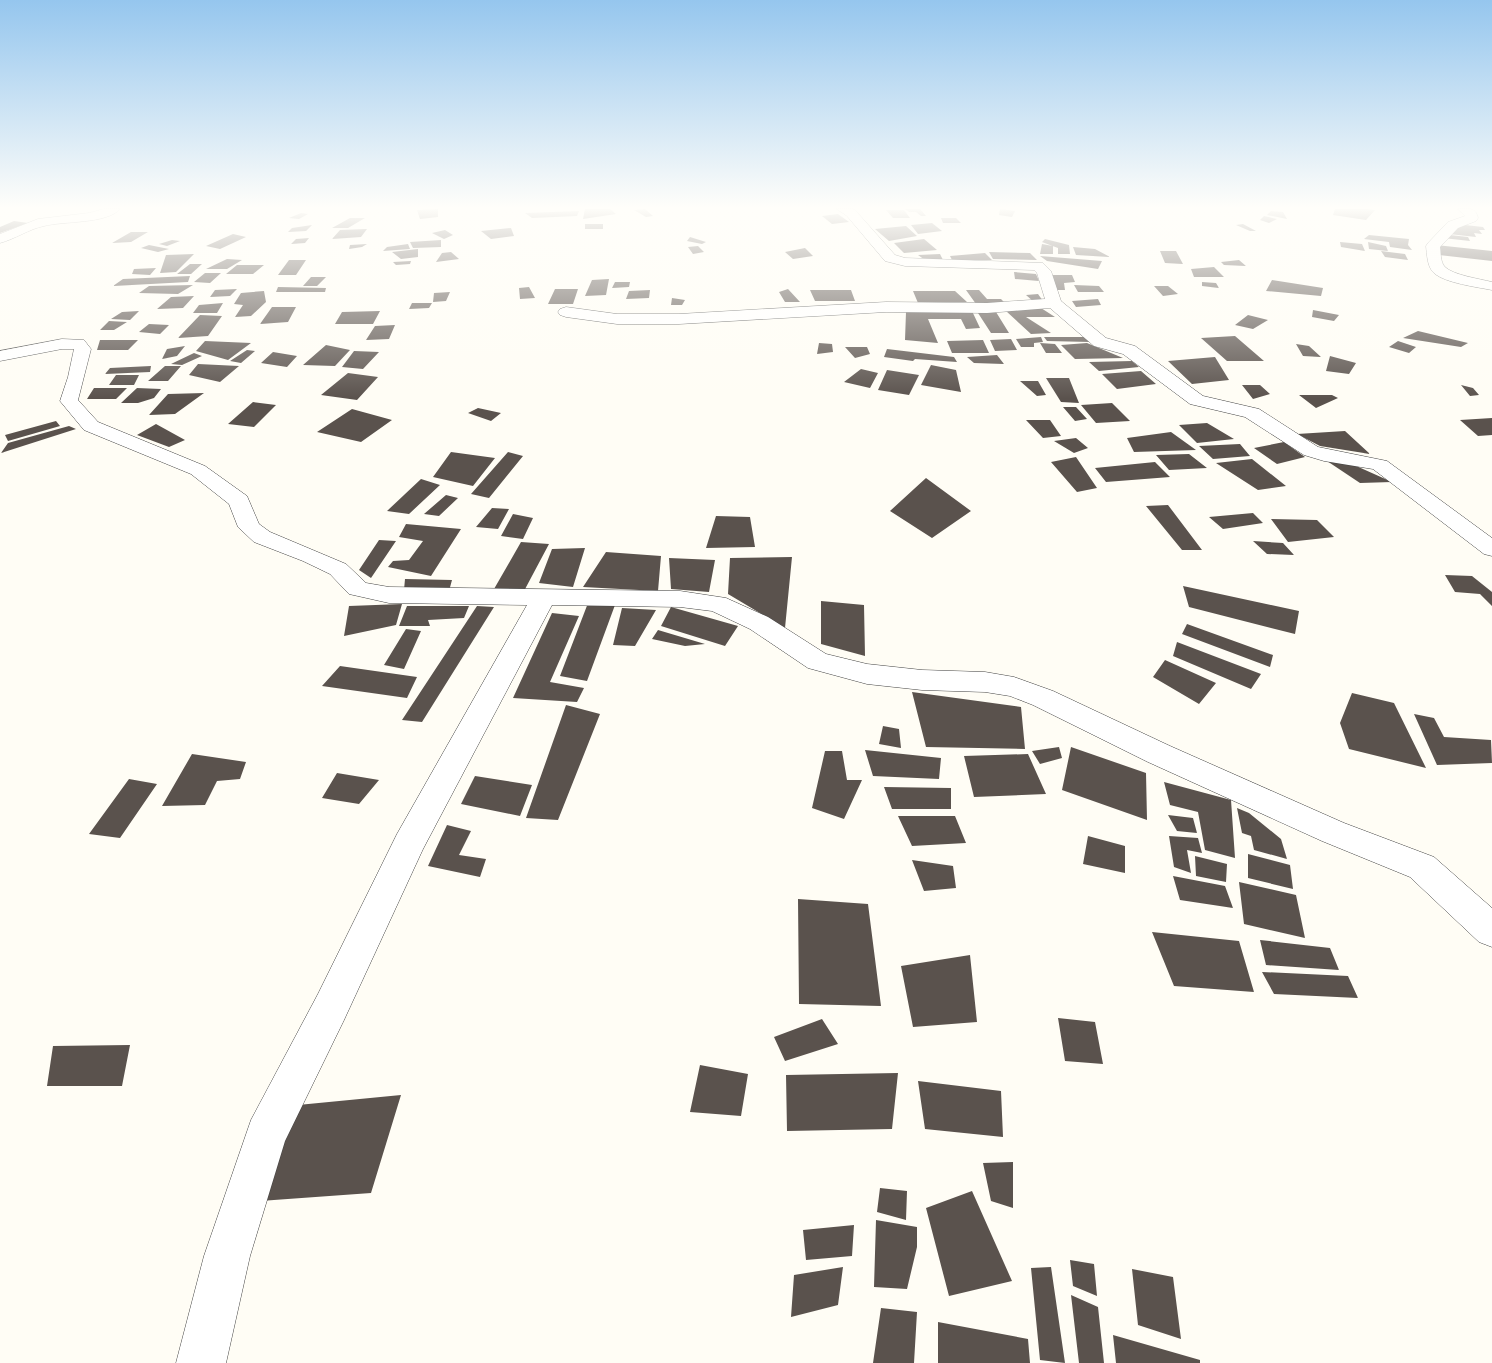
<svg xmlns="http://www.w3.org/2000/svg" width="1492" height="1363" font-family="'Source Serif 4',serif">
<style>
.building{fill:#5a524d}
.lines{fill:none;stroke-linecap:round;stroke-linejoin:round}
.minor-casing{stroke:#444;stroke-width:1}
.minor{fill:#fff;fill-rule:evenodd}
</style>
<rect width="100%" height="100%" fill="#fffdf5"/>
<path class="building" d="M438,209v8l-18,2 -3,-9z
M585,209h25l6,5 -33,5z
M645,209l8,7 -7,1 -12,-7z
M905,209h15l6,7h-5l-5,-4h-7z
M1000,209l15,2 -3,6 -13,-2z
M1335,209h33l7,1 -9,10 -33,-5z
M886,210h18l6,8h-17z
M579,211l-2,5 -45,2 -7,-5z
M1271,211l12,1 4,7 -20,-4z
M301,213l7,1 -9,5 -10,-1z
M838,214l11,8 -17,2 -10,-8z
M1264,216l13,3 -8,4 -9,-3z
M350,218h15l-17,10h-16z
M941,218h15l5,5h-18z
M14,221l14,2 -28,10v-6z
M932,223l10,8 -24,3 -7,-9z
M585,224h18v5h-18z
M1243,224l13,7h-6l-14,-6z
M1456,224l27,3 2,3h-6l3,4 -8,-1 2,4 -27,-3 -2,-3h8l-2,-4 6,1z
M312,225l-6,6 -18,1 4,-4z
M906,226l11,10 -28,5 -14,-12z
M511,228l3,8 -23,3 -10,-8z
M367,229l-6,8 -29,2 8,-9z
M445,230l8,5 -9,4 -12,-6z
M131,232h17l-17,10 -19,1z
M233,234l13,3 -26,12 -14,-3z
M1441,234l27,3 2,4 -27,-3z
M1369,235l40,4 -1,6 4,5 -22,-3 -1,-5 -25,-3z
M690,237l16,5 -4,2 -15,-3z
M309,238l-4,5 -14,1 5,-5z
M924,239l13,11 -33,3 -10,-10z
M1045,239l24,6 1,9h-12v-6l-16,-6z
M172,240l8,1 -13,5 -8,-2z
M441,240v7l-28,1 -3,-6z
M1340,242l22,2 3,7 -24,-4z
M1368,242l18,4 2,5 -19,-2z
M367,244l-5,3 -13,2 1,-4z
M408,244l2,5 -27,2 4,-4z
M1042,244l11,2v8h-13z
M149,245l20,4 -11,3 -17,-4z
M1436,245l56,6v10l-53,-6z
M698,246l6,6 -11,2 -5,-7z
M1073,247l22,2 15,8 -34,-2z
M805,248l8,8 -20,3 -8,-7z
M418,249v8l-17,2 -9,-7z
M1160,251h16l7,13 -18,-1z
M1381,251l24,3 3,6 -23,-3z
M451,252l8,7 -23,3 6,-9z
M989,252l41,1 7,7 -44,-1z
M985,253l7,7h-40l-2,-4z
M194,254l-18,18 -16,1 6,-18z
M940,254l3,6h-18l-7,-5z
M1040,256l62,5 -4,8 -51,-8z
M227,259l15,1 -15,9h-21z
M289,260h17l-10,15h-18z
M1239,260l7,6 -22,-1 -3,-3z
M411,261l-1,3 -14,1 -3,-3z
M190,264h12l-11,10h-14z
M237,265h27l-11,9h-27z
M1214,267l10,10h-30l-3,-8z
M156,268l-6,7 -18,-1 2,-5z
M1014,272l22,2 3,7 -24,-2z
M205,273h16l-11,10 -16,-1z
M1052,275h20l3,7 -11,1 1,7h-8z
M190,276l-2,6 -75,4 10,-7z
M311,277h15l-9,9h-14z
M609,279l-3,16 -21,1 7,-16z
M1272,280l51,8 -2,8 -55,-5z
M615,282h15l-1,5 -17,1z
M1202,282l14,1 3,5 -17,-2z
M193,285l-15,9 -39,-1 10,-7z
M1074,285l25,1 5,6h-26z
M1154,286h14l10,8 -15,2z
M278,287l48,1 -1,4h-49z
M529,287l6,11 -15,1 -1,-11z
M237,289l-7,7 -20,1 5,-7z
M555,289h23l-5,15h-25z
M788,289l12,13h-15l-6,-10z
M650,290l-1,8 -23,1 3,-8z
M810,290h41l4,11h-40z
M966,290h13l8,9h14l3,3 -28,2z
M264,291l2,11 -15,14 -16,1 8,-12 -9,-1 7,-11z
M913,291h42l12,11 -49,1z
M450,292l-4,9 -13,1 1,-9z
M1038,294l5,7 -9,1 -8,-7z
M194,296l-11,12 -26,1 14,-12z
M672,298l13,2 -3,5h-11z
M1098,299l3,6 -25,2 -4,-6z
M223,303l-6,10h-24l6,-8z
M412,303h20l-3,5 -20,1z
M272,307h24l-8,15 -28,2z
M1041,308l14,9h-29l25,16 -20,1 -25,-23z
M1313,310l26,5 -5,6 -22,-4z
M139,311l-9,9 -19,-1 11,-7z
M380,311l-7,13h-38l7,-12z
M972,311l8,17 -14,1 -5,-10h-33l10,24 -33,-3 1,-28z
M996,312l13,21h-18l-13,-20z
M200,315l22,1 -14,20 -30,2z
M1248,315l20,5 -15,9 -18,-4z
M109,321l18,1 -13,8h-14z
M149,324l20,1 -9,9 -21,-2z
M395,325l-6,14 -23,1 9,-14z
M1418,331l50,12 -7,4 -58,-9z
M1235,336l29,25h-37l-26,-23z
M1041,337l2,5 -9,1v4h-13l-5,-8z
M1044,337h42l5,5 -44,-1z
M1011,339l6,11 -22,1 -5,-11z
M100,340h38l-10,10h-31z
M983,340l6,13h-37l-5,-12z
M205,341l46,2 -23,17 -32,-9z
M1398,341l18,6 -7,6 -20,-6z
M819,343l13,1 1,8 -16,2z
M1040,343l15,1 7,9h-16z
M1087,343l36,15 -48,1 -14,-14z
M1296,344l13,2 12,11 -18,-1z
M326,345l24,5 -15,16 -32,-1z
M185,346l-8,10 -15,3 5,-10z
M845,347h22l3,7 -15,4z
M887,349l67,8 3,5 -42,-3 -2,2 -29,-4z
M247,350l8,1 -14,12 -11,-2z
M354,351l25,1 -16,17 -21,-2z
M273,352l24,4 -10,11 -26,-4z
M194,353l8,3 -20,9 -11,-1z
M997,355l7,9 -30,-1 -7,-6z
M1330,356l26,7 -7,11 -23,-3z
M1215,357l14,23 -37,4 -24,-23z
M1132,361l7,6 -40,4 -10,-9z
M198,364l41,2 -19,16 -31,-7z
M931,365l25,5 5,22 -40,-7z
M151,366l-1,6 -45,2 5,-6z
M165,366h16l-13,15h-20z
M861,369l17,4 -8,15 -26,-6z
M887,370l32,5 -10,20 -31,-5z
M1141,371l15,13 -39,5 -15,-15z
M348,373l30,4 -21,23 -36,-5z
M116,375h23l-5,10h-25z
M1046,378h23l10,25 -18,-1z
M1020,381h18l8,14 -9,1z
M1242,385h18l10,9 -17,5z
M1461,385l12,3 6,7 -9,1z
M94,388h33l-11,11h-29z
M137,388l24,1 -7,9 -16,5h-17z
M204,393l-29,21 -26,1 19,-21z
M1299,395h33l6,3 -22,10z
M253,402l23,3 -22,22 -26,-3z
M1112,403l18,18 -34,2 -15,-18z
M1063,407h13l11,12 -12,2z
M478,408l23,5 -10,8 -23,-8z
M352,409l40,11 -31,22 -44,-10z
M1492,418v17l-14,1 -18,-16z
M1026,420h24l11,16 -18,2z
M56,421l4,5 -52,15 -3,-6z
M1207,423l27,16 -37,4 -18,-18z
M156,424l29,16 -16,7 -32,-12z
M69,426l7,3 -75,24 7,-10z
M1345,431l25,23 -50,-8 -23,-12z
M1171,432l25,18 -62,2 -7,-14z
M1076,438l12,10 -14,5 -20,-12z
M1284,442l21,15 -28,7 -23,-16z
M1240,444l10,12 -37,3 -14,-13z
M451,452l44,6 -22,28 -40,-9z
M508,452l15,4 -34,42 -18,-4z
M1189,454l18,14 -38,2 -13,-15z
M1076,457l21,31 -20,4 -26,-30z
M1252,459l34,27 -28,4 -42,-27z
M1327,461l27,4 38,17 -32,1z
M1155,462l15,15 -64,5 -11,-14z
M926,478l45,33 -39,27 -42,-27z
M421,479l19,6 -31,29 -22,-3z
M446,495l12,3 -19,18 -15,-2z
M1168,505l34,45h-20l-36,-44z
M492,508l17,1 -11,20 -22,-2z
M1253,513l10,10 -40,6 -14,-12z
M513,514l20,4 -10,21 -22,-3z
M716,516l34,1 5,30 -49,1z
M1271,519l46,1 17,17 -46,5z
M406,524l55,5 -30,47 -43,-9 5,-6 16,-1 14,-19 -24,-4z
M379,540l17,1 -25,37 -12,-8z
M1253,541l30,2 11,12 -27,-1z
M521,542l28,2 -25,47 -30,-2z
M585,548l-12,39 -34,-4 13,-34z
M606,552l55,4 -3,35 -75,-4z
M792,557l-7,71 -57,-34 2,-36z
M669,558l46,2 -6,32 -38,-3z
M1445,575l27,1 20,16v14l-12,-12 -25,-2z
M405,579l47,1 -3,11 -45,-1z
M1183,586l116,25 -4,23 -106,-27z
M821,601l43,4 1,51 -44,-12z
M588,603l27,2 -28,76 -27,-5z
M402,604l-6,21 -52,11 5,-30z
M407,606h62l-5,12 -36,2 2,6h-31z
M477,606l17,1 -72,115 -20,-2z
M671,607l67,19 -13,20 -64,-20z
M622,608l34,2 -21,36 -22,-1z
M552,613l27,3 -29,66 34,6 -7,14 -64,-4z
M1187,624l86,31 -3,12 -88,-33z
M406,629l15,2 -17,38 -20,-4z
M658,630l47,14 -20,2 -33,-7z
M1177,642l84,32 -10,15 -78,-33z
M1165,660l51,23 -17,21 -46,-27z
M340,666l77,11 -10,21 -85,-12z
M912,692l109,15 4,42 -99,-2z
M1352,693l42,10 32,65 -77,-19 -9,-26z
M566,705l34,9 -42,106 -32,-2z
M1414,714l20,4 10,19 47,3 1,23 -55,2z
M883,726l16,3 2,19 -22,-4z
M1059,747l3,11 -22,6 -8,-13z
M1071,747l75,26 1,47 -85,-30z
M865,750l76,8 -2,21 -66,-3z
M825,751h17l5,29h15l-18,39 -32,-11z
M192,754l54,8 -6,17 -23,2 -12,24 -43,1z
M1028,754l18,40 -72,3 -10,-41z
M337,773l42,7 -20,24 -37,-6z
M475,776l57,9 -12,31 -59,-12z
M129,779l28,5 -37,54 -31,-4z
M1164,782l67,18 4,58 -30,-8 -7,-38 -28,-7z
M884,787l67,1v21h-59z
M1237,808l12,5 32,26 6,20 -33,-9 -3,-14 -9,-3z
M1168,815l25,3 4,15 -20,-2z
M898,816h57l11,27 -54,3z
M447,825l24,6 -12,24 27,4 -6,18 -52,-11z
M1088,836l37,10v27l-42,-9z
M1169,836l29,2 4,15 -15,-3 4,23 -17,-6z
M1248,854l42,11 3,24 -45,-11z
M1195,856l32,8 -1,18 -30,-6z
M912,860l41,6 3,22 -32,3z
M1173,876l52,10 8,22 -53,-8z
M1239,882l57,13 9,43 -61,-14z
M798,899l70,5 13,102 -82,-2z
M1152,932l87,9 15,51 -80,-6z
M1260,940l70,8 9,22 -73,-5z
M970,955l7,67 -64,5 -12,-61z
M1262,972l86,4 10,22 -84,-4z
M1058,1018l37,4 8,42 -38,-3z
M822,1019l16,25 -53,17 -11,-24z
M130,1045l-8,41h-75l6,-40z
M700,1065l48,9 -7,42 -51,-4z
M898,1073l-6,56 -105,2 -1,-56z
M918,1081l83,10 2,46 -78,-8z
M401,1095l-30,98 -111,8 38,-96z
M1013,1162v46l-22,-7 -8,-38z
M880,1188l27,3 -1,29 -29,-8z
M972,1191l40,90 -63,15 -23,-88z
M876,1220l41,7v20l-10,42 -33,-2z
M854,1225l-2,31 -46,4 -3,-30z
M1070,1260l24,4 3,32 -24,-10z
M843,1267l-5,38 -47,12 3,-42z
M1051,1267l14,96 -25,-3 -9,-92z
M1132,1269l41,8 8,62 -43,-14z
M1071,1295l27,12 6,56h-25z
M881,1308l36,4 -3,51h-41z
M938,1322l90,17 2,24h-92z
M1113,1335l87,25v3h-84z"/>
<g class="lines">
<defs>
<path id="minor" d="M104,209h16c-13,15 -57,12 -76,17 -15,3 -29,13 -44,17v-9l38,-15 51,-6z
M837,209h15l3,1 40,45 10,3 138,5 8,8 10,30 45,37 29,8 68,50 56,13 59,38 69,14 105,77v18l-8,-2 -111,-85 -49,-8 -20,-6 -59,-38 -55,-13 -67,-50 -29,-8 -44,-38 -63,5 -101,-1 -207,12h-62l-51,-7 -6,-2 -2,-3 2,-3 6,-2 51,7h62l207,-12 101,1 58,-4 -8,-26 -3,-3 -129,-4 -20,-5 -38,-45z
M1458,209c9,-1 18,-2 20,9l-2,3 -18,7 -18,19c1,5 0,15 5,20 8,8 35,12 47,15v8c-15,-3 -47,-7 -58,-17 -7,-6 -7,-19 -8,-27l2,-3 20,-21 17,-6z
M62,339l22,1 7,9 -13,51 20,22 107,44 42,30 12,28 11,8 76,32 20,19 23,4 291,4 46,7 42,19 58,37 41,10 55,6 63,2 29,5 39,14 117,55 174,77 90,34 58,51v39l-13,-5 -69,-65 -88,-36 -174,-79 -115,-57 -23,-9 -25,-4 -63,-2 -55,-6 -59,-16 -58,-39 -38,-18 -32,-4 -128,-2 -129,244 -79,171 -59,121 -35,115 -24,107h-50l28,-107 47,-136 67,-126 79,-160 130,-229 -138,-2 -40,-9 -19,-20 -27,-13 -49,-19 -16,-15 -9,-23 -38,-30 -107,-44 -24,-29 8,-24 6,-28h-12l-62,12v-10z"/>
</defs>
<use href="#minor" class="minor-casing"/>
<use href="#minor" class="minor"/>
</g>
<linearGradient id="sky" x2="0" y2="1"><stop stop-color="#95c6ee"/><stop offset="0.52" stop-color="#fffefa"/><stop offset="1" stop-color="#fffefa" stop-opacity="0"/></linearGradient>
<rect width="1492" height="399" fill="url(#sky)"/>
</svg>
